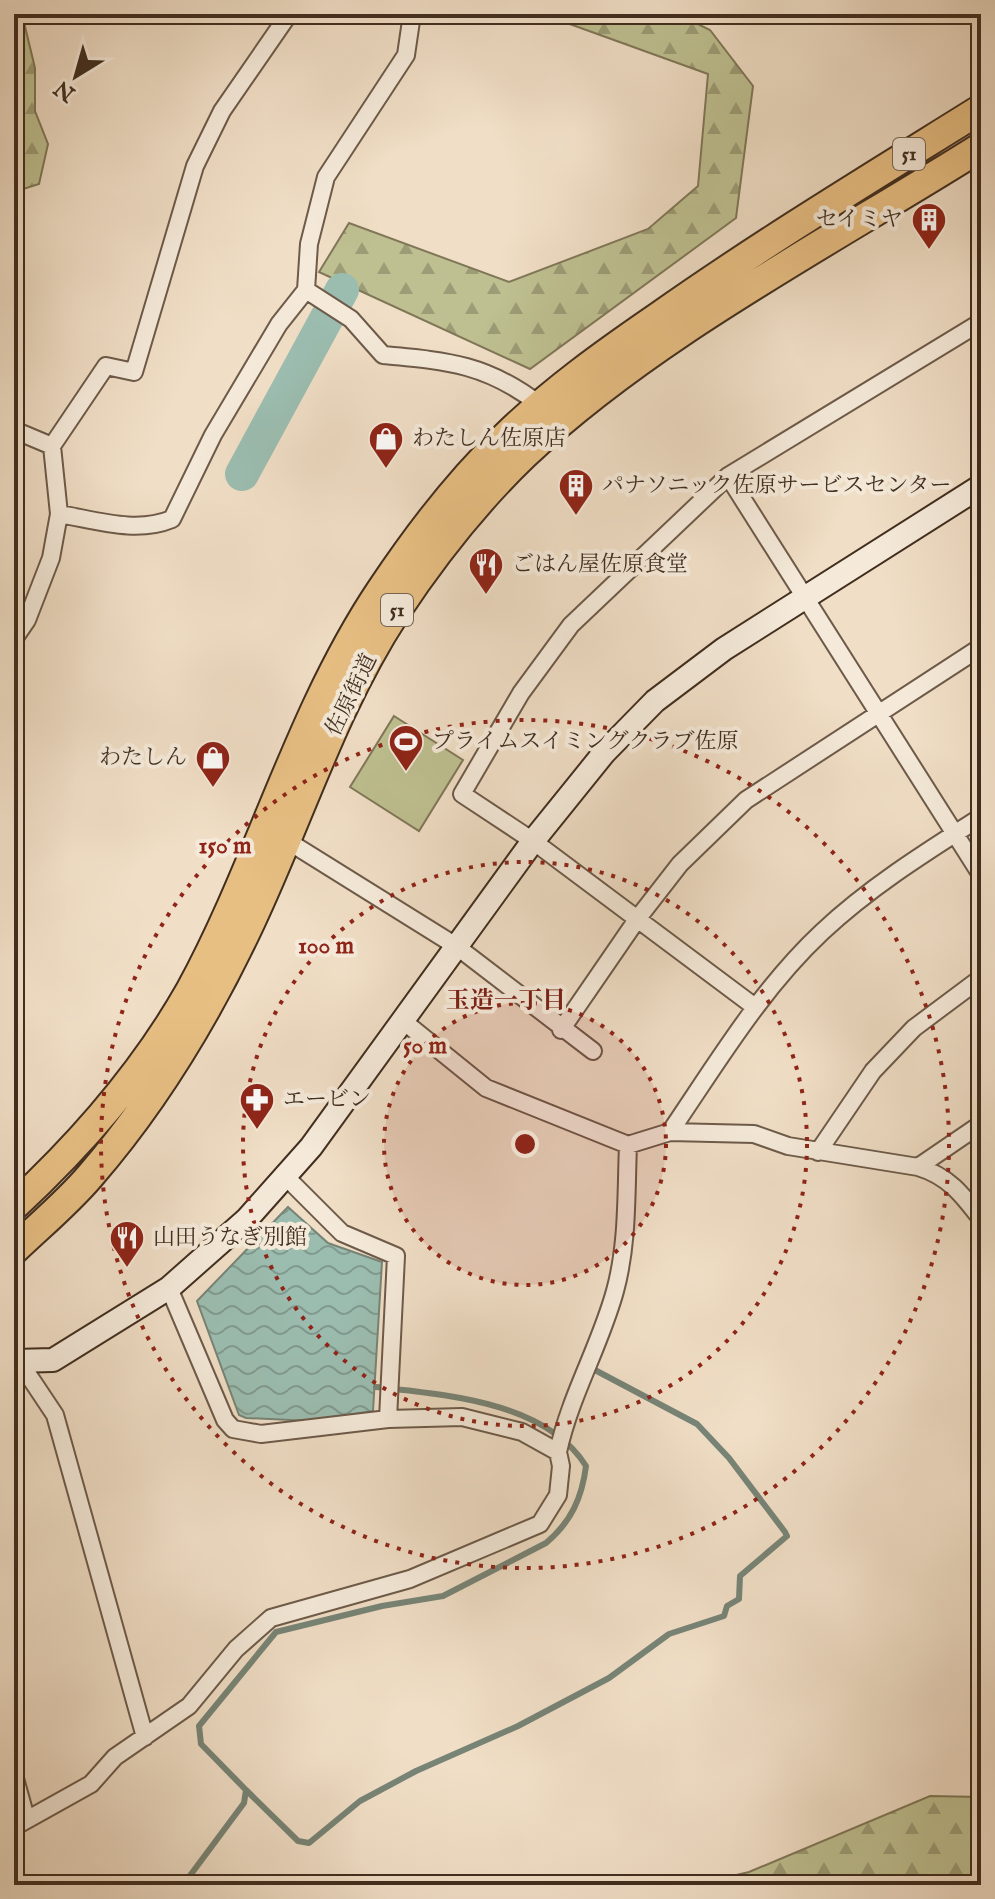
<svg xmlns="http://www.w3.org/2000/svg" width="995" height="1899" font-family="'IM FELL English','Noto Serif JP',serif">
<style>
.grass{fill:#bec091;stroke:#807758;stroke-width:2}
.forest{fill:url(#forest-firs);stroke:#807758;stroke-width:2}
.water{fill:url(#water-waves);stroke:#778476;stroke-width:2}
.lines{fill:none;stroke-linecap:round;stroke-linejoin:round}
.stream{stroke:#778476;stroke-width:6}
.river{stroke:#9bbdb0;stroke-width:34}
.street-casing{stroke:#6d5a49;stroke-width:20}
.secondary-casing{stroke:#412e1f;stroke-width:26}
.highway-casing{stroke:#412e1f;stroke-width:32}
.street{stroke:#f5eada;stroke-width:16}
.secondary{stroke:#f5eada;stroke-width:22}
.highway{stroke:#e8bf83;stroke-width:28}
.ring{fill:none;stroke:#8f2418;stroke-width:4;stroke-dasharray:4 8}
.labels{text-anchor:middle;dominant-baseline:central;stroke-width:8;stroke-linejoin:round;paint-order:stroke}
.shield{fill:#f5eada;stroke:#776657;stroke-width:2}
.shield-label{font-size:20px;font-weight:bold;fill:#412e1f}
.poi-label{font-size:22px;fill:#412e1f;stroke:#f5eada;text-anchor:start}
.street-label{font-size:22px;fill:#412e1f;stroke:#f5eada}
.neighbourhood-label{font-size:24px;font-weight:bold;fill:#7a1f14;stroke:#f5eada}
.centre{fill:#8f2418;stroke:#f5eada;stroke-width:4}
.ring-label{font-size:24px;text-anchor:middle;font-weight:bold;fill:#8f2418;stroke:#f5eada;stroke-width:8;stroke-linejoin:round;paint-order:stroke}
</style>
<defs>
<pattern id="forest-firs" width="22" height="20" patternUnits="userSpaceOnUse" patternTransform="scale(2)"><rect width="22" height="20" fill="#bec091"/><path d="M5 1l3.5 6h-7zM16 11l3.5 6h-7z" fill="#9c9c76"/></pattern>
<pattern id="water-waves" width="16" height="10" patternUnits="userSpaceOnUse" patternTransform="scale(2)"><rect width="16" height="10" fill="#9bbdb0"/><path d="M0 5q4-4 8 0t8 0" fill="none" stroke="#809a8f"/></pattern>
</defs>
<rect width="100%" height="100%" fill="#f0dec6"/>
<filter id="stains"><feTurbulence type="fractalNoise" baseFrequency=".0025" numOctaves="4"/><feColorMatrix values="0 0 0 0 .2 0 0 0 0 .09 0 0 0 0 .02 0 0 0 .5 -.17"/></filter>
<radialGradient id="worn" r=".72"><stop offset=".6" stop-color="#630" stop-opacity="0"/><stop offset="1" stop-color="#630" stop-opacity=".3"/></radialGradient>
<path class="grass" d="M394,716l69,44 -44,71 -69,-44z"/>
<path class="forest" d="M14,14h8l13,54v43l13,33 -9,40 -25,8z
M542,14h136l32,16 43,56 -17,132 -206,151 -211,-97 30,-49 160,59 139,-53 50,-43 10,-112z
M930,1796l51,1v88h-287l55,-13z"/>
<path class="water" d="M288,1207l40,36 54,19 -9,149 -62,10 -65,-3 -7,-3 -42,-114z"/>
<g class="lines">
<path class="stream" d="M246,1790l52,51 11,2 51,-42 56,-30 102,-45 91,-48 60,-44 55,-18 3,-10 12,-7 1,-23 47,-40 -2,-4 -56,-74 -32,-34 -104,-55
M183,1885l61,-82 2,-13 -45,-46 -2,-18 77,-94 106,-26 61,-10 103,-53c25,-21 36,-45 40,-77 -41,-65 -141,-71 -210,-79"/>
<path class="river" d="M242,474l100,-184"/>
<defs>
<path id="street" d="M306,290l45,29 32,36c65,6 104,9 157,50
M14,430l38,16
M728,476l253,399
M59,514c37,6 77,20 113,5l41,-84 66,-111 27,-34 3,-46 17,-67 80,-122 6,-41
M14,639l13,-19 24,-62 8,-44 -7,-68 54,-80 28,6 61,-206 27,-55 67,-97
M286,840l170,106 137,105
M755,1007l-222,-166 -71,-47 59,-101 50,-68 157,-149 253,-154
M402,1020l84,68 142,57 42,-13 84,2 34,12 130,21c30,9 44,27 63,52
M561,1030l77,-112 42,-54 66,-64 235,-153
M670,1132c47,-69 91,-143 152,-200 48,-45 104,-80 159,-115
M818,1152l55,-81 41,-43 67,-50
M918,1167l63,-43
M286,1177l56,56 54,23 -8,163
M15,1355l40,60 90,322
M558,1452c12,-56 42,-106 57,-161 13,-47 11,-98 13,-146
M14,1775l12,43
M14,1827l77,-43 24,-27 74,-51 47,-57 35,-31 139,-39 130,-55 18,-29 3,-29 -3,-14 -36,-20 -60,-15 -74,2 -127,15 -28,-5 -8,-9 -56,-132"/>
<path id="secondary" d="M14,1361l39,-1 116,-72 78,-69 64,-72 222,-306 71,-88 51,-52 69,-52 257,-163"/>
<path id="highway" d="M14,1206c68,-63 130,-134 176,-215 71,-130 108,-277 191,-401 36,-54 76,-107 123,-152 47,-46 100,-84 154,-121 105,-74 214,-140 323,-208
M14,1250c25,-24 53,-47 76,-74 66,-76 118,-163 161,-255 48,-102 82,-213 144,-308 37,-56 80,-111 129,-158 127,-120 308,-214 457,-308"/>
</defs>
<use href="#street" class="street-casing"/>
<use href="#secondary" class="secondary-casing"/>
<use href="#highway" class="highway-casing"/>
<use href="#street" class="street"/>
<use href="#secondary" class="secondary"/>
<use href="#highway" class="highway"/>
</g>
<circle cx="525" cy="1144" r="141" fill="#8f2418" fill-opacity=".12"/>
<g class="ring">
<circle cx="525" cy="1144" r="141"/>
<circle cx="525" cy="1144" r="282"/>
<circle cx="525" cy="1144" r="424"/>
</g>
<defs>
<symbol id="building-pin" viewBox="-11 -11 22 30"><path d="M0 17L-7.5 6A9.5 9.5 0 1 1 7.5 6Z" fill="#8f2418" stroke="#f5eada"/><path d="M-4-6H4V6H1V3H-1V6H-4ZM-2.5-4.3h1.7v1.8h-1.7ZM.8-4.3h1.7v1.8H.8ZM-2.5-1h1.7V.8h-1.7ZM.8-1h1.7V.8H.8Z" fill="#fff"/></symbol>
<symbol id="shop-pin" viewBox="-11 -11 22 30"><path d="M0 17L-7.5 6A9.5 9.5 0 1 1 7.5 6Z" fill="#8f2418" stroke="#f5eada"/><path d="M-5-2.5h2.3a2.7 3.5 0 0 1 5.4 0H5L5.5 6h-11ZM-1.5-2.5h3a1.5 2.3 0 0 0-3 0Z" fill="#fff"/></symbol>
<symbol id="restaurant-pin" viewBox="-11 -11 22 30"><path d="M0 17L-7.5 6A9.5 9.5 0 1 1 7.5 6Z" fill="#8f2418" stroke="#f5eada"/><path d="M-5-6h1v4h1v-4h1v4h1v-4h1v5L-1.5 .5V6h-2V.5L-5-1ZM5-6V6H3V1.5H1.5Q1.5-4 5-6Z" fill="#fff"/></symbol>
<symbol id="stadium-pin" viewBox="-11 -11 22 30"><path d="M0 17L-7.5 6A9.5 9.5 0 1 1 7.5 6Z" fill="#8f2418" stroke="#f5eada"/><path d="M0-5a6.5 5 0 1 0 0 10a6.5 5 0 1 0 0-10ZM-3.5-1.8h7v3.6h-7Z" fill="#fff"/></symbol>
<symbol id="pharmacy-pin" viewBox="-11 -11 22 30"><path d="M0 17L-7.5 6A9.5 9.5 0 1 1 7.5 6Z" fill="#8f2418" stroke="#f5eada"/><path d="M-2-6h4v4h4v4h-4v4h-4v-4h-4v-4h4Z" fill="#fff"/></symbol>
</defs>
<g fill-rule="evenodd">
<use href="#building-pin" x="909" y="200" width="40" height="54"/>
<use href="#shop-pin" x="366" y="419" width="40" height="54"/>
<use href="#building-pin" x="556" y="466" width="40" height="54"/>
<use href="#restaurant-pin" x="466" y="545" width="40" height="54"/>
<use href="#stadium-pin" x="386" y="722" width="40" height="54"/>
<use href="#shop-pin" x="193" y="738" width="40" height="54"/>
<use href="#pharmacy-pin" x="237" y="1080" width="40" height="54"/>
<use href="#restaurant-pin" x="107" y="1218" width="40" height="54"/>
</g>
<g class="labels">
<g class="shield">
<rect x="893" y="138" width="32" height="32" rx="6"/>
<rect x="381" y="594" width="32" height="32" rx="6"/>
</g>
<g class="shield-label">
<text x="909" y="154">51</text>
<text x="397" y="610">51</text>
</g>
<g class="poi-label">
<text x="903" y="220" text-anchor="end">セイミヤ</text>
<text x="412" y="439">わたしん佐原店</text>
<text x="602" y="486">パナソニック佐原サービスセンター</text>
<text x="512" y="565">ごはん屋佐原食堂</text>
<text x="432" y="742">プライムスイミングクラブ佐原</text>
<text x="187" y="758" text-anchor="end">わたしん</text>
<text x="283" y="1100">エービン</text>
<text x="153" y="1238">山田うなぎ別館</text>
</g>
<g class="street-label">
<text transform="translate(352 695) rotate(-64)">佐原街道</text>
</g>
<g class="neighbourhood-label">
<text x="506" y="1001">玉造一丁目</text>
</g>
</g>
<circle cx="525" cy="1144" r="12" class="centre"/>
<g class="ring-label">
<text x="225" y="853">150 m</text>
<text x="326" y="953">100 m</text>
<text x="425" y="1053">50 m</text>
</g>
<rect width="995" height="1899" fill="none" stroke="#f0dec6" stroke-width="48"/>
<rect x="16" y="16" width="963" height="1867" fill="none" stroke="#412e1f" stroke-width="4"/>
<rect x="24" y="24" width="947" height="1851" fill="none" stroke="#412e1f" stroke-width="2"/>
<g transform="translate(76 76) rotate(217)" stroke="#f5eada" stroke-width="6" paint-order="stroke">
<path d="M0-6L14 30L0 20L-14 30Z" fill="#412e1f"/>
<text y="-12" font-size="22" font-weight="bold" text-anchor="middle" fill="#412e1f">N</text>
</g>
<rect width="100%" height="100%" filter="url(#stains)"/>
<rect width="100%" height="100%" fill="url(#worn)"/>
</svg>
